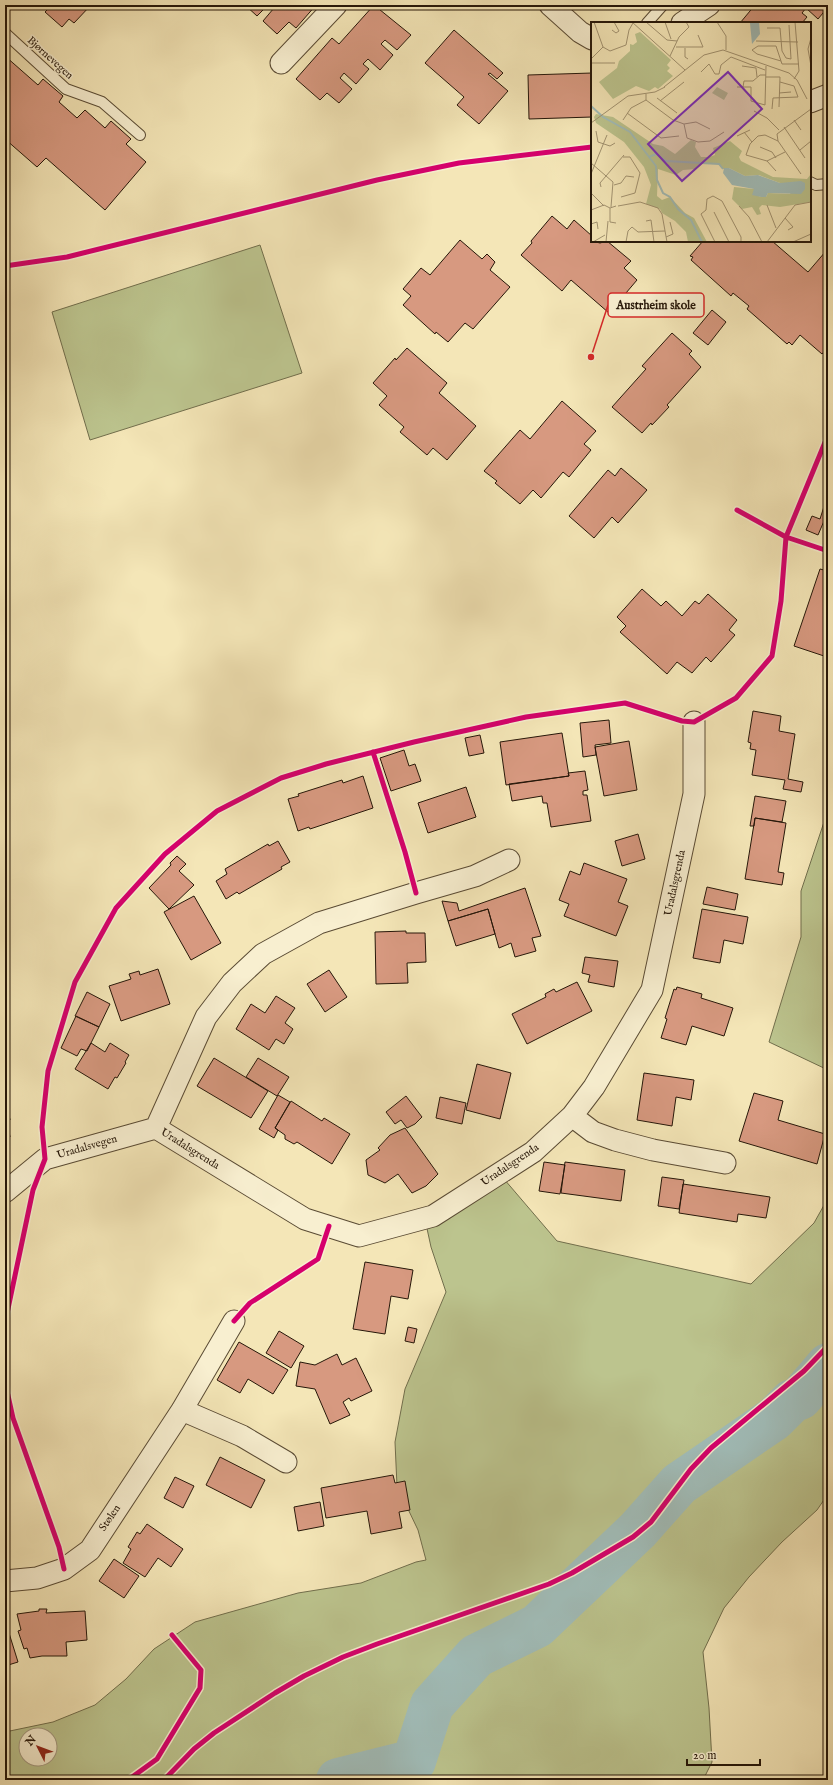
<svg xmlns="http://www.w3.org/2000/svg" width="833" height="1785" font-family="'IM FELL English',serif">
<style>
.green{fill:#bcc48e;stroke:#716e4c;fill-rule:evenodd}
.lines{fill:none;stroke-linecap:round;stroke-linejoin:round}
.river{stroke:#a1bdb9;stroke-width:44}
.building{fill:#d79980;stroke:#261709}
.service-casing{stroke:#5a4b34;stroke-width:12}
.minor-casing{stroke:#5a4b34;stroke-width:23}
.service{stroke:#f8efd0;stroke-width:10}
.minor{stroke:#f8efd0;stroke-width:21}
.cycleway-casing{stroke:#f8efd0;stroke-width:8}
.cycleway{stroke:#d6006c;stroke-width:5}
.labels{text-anchor:middle;dominant-baseline:central;stroke-width:3;stroke-linejoin:round;paint-order:stroke}
.street-label{font-size:11px;fill:#261709;stroke:#f8efd0}
.inset-river{fill:none;stroke:#a1bdb9;stroke-width:2}
.inset-road{fill:none;stroke:#a29371;stroke-width:1}
.view{fill:#7b2cbf;fill-opacity:0.15;stroke:#7b2cbf;stroke-width:2}
.inset-edge{fill:none;stroke:#261709;stroke-width:2}
.leader{fill:none;stroke:#d62828;stroke-width:1.5}
.callout-dot{fill:#d62828;stroke:#f8efd0;stroke-width:1.5}
.callout{fill:#f8efd0;stroke:#d62828;stroke-width:1.5}
.callout-label{font-size:12px;text-anchor:middle;font-weight:bold;fill:#261709}
</style>
<rect width="100%" height="100%" fill="#f4e6b7"/>
<filter id="stains"><feTurbulence type="fractalNoise" baseFrequency=".005" numOctaves="4"/><feColorMatrix values="0 0 0 0 .2 0 0 0 0 .09 0 0 0 0 .02 0 0 0 .5 -.17"/></filter>
<radialGradient id="worn" r=".72"><stop offset=".6" stop-color="#630" stop-opacity="0"/><stop offset="1" stop-color="#630" stop-opacity=".3"/></radialGradient>
<path class="green" d="M260,245l42,128 -212,67 -38,-128z
M828,810v260l-59,-28 32,-105v-46z
M504,1179l53,62 194,43 63,-61 14,-25v167l-12,13 12,7v109l-11,16 -35,32 -33,35 -25,31 -21,44 6,56 3,54 -9,18h-698v-48l48,-10 42,-17 31,-26 28,-30 41,-27 103,-29 63,-10 55,-21 10,-2 -8,-30 -21,-44 -2,-44 10,-53 41,-97 -15,-45 -5,-23zM26,1735h24v24h-24z"/>
<g class="lines">
<path class="river" d="M338,1780l76,-19 18,-56 44,-49 61,-30 101,-96 41,-46 95,-65 18,-18 8,-3 28,-33"/>
</g>
<path class="building" d="M52,5h39l-17,18 -5,-4 -7,8 -17,-15z
M245,5h23l-11,11z
M270,5h46l-20,23 -7,-6 -12,12 -14,-13 11,-13z
M374,5l37,30 -14,15 -12,-10 -4,4 12,11 -13,15 -12,-11 -5,5 6,5 -13,15 -12,-11 -4,5 12,11 -13,14 -12,-10 -7,7 -24,-21 36,-41 7,6z
M755,5h73v2l-10,12 -12,-11 -4,5 5,4 -5,6h-62z
M454,30l49,43 -6,6 -7,-6 -2,1 20,17 -29,33 -22,-19 7,-8 -39,-34z
M5,56l33,29 5,-6 20,17 -4,6 18,16 8,-8 20,18 6,-7 20,18 -5,5 20,18 -41,48 -59,-52 -9,9 -32,-28z
M592,73v44l-63,2 -1,-44z
M552,216l15,13 7,-9 18,16v5l8,2 7,-2 24,20 -7,7 13,12 -28,33 -38,-33 -9,11 -41,-36 11,-12 -1,-2z
M460,240l22,19 5,-5 8,8 -5,8 20,17 -37,42 -8,-6 -17,19 -12,-10 -1,2 -32,-29 8,-9 -8,-7 18,-21 9,7z
M703,241h69l36,31 18,-21 -2,-2 4,-4v102l-6,7 -22,-19 -8,10 -3,-3 -2,2 -40,-35 2,-3 -16,-13 -2,3 -40,-36 2,-3 -3,-1z
M712,310l14,12 -18,23 -15,-12z
M672,333l20,18 -3,3 12,13 -34,38 2,2 -17,18 -1,-2 -9,10 -30,-26 34,-38 -4,-3z
M407,348l40,35 -8,10 37,33 -29,34 -14,-12 -6,7 -27,-23 4,-5 -25,-22 8,-9 -14,-13 22,-25 1,2z
M562,401l34,30 -12,13 7,6 -22,27 -6,-5 -22,26 -8,-8 -13,14 -25,-21 2,-2 -13,-10 36,-41 10,9z
M621,468l26,22 -29,33 -6,-6 -18,21 -25,-22 39,-46 7,6z
M828,494v28l-4,-1 -6,14 -12,-5 6,-14 8,3z
M820,569l8,2v73l-4,12 -30,-10z
M642,589l19,17 5,-5 16,15 13,-15 4,3 9,-10 29,26 -8,10 6,5 -24,27 -5,-5 -14,16 -15,-11 -10,12 -47,-42 6,-6 -9,-9z
M753,711l28,5 -2,15 16,3 -7,45 15,3 -2,10 -18,-3 2,-9 -33,-5 4,-25 -6,-1 1,-6 -3,-1z
M609,720l2,23 -16,2 1,10 -13,2 -3,-34z
M562,733l7,43 -63,9 -6,-43z
M480,735l4,18 -15,3 -4,-18z
M629,741l8,49 -33,6 -9,-49z
M404,750l5,16 6,-2 6,17 -30,10 -11,-33z
M585,771l3,19 -5,1v4h4l4,26 -40,6 -4,-24h-4l-1,-7 -30,5 -3,-17 60,-8 -1,-3z
M363,776l10,32 -63,21 -1,-2 -11,4 -10,-32 11,-3 -1,-2 44,-14 1,3z
M466,787l10,30 -48,16 -10,-30z
M755,796l31,5 -4,21 -27,-4 -1,8h-4z
M755,818l31,5 -8,49 6,1 -2,12 -37,-6z
M638,834l7,25 -23,7 -7,-25z
M278,841l12,21 -9,5 1,2 -43,25 -2,-2 -11,7 -10,-18 11,-7 -2,-5 43,-25 1,2z
M177,856l9,8 -7,7 15,14 -25,24 -20,-21 22,-23 -1,-2z
M584,863l43,16 -9,23 10,4 -12,30 -52,-20 5,-12 -10,-4 11,-29 10,4z
M707,887l31,7 -3,16 -32,-6z
M525,888l16,48 -9,2 4,13 -21,6 -4,-14 -12,5 -11,-39 -40,12 -6,-20 15,2 2,8z
M194,896l27,47 -30,17 -27,-48z
M488,909l7,25 -39,12 -8,-25z
M702,909l46,8 -5,27 -19,-4 -4,23 -27,-5z
M406,931v2h19l1,29 -19,1 1,20 -32,1 -1,-52z
M585,957l33,4 -4,26 -26,-5 2,-7 -8,-2z
M158,969l12,35 -49,17 -12,-35 22,-7 -2,-5 10,-3 1,4z
M329,970l18,27 -22,15 -18,-28z
M577,982l15,29 -65,33 -15,-30 34,-17 -1,-3 9,-5 2,3z
M677,987l25,7 -1,4 32,10 -9,28 -32,-10 -6,19 -25,-7 6,-19 -2,-1 9,-29 2,1z
M87,992l23,12 -11,23 -24,-11z
M276,996l19,12 -10,15 8,6 -9,15 -8,-5 -7,11 -33,-21 15,-25 14,9z
M76,1016l23,11 -12,24 -6,-2 -4,7 -16,-8z
M91,1043l14,9 5,-9 19,12 -4,7 1,1 -9,15 -2,-1 -7,12 -33,-20z
M214,1058l54,33 -17,27 -54,-32z
M258,1058l31,19 -12,19 -31,-19z
M477,1064l34,9 -11,46 -34,-9z
M644,1073l50,7 -3,20 -15,-3 -4,29 -35,-6z
M754,1093l29,8 -5,19 47,14 -8,30 -78,-23z
M278,1095l12,7 -15,26 3,2 -4,8 -15,-9z
M406,1096l16,21 -7,7 -8,4 -6,-8 -6,4 -9,-12z
M440,1097l26,6 -4,21 -26,-6z
M291,1101l31,20 2,-3 26,16 -18,30 -35,-22 -3,2 -9,-5v-4l-10,-7z
M7,1105l3,15 -3,1 3,16 -5,1v-32z
M405,1128l33,46 -12,12 -14,7 -14,-19 -13,9 -17,-8 -2,-15 14,-10 -2,-2 12,-13z
M544,1162l21,3 -5,29 -21,-3z
M565,1162l60,8 -4,31 -60,-8z
M662,1177l22,3 -5,29 -21,-3z
M683,1184l87,13 -4,21 -28,-4 -1,8 -58,-9z
M365,1262l48,8 -5,29 -17,-3 -6,38 -32,-5z
M408,1327l9,2 -3,14 -9,-2z
M279,1331l25,15 -13,22 -25,-15z
M239,1342l49,28 -15,24 -25,-15 -8,14 -23,-13z
M337,1354l5,11 14,-7 16,33 -21,10 -2,-3 -6,4 7,13 -20,9 -15,-35 -19,-3 4,-24 15,3z
M220,1457l45,23 -14,28 -45,-23z
M393,1475l2,8 10,-2 5,29 -11,2 3,16 -31,6 -4,-23 -41,7 -5,-30z
M175,1477l19,9 -11,22 -19,-10z
M320,1502l4,24 -26,5 -4,-24z
M147,1524l36,25 -12,18 -13,-9 -13,19 -22,-14 8,-14 -3,-2 9,-15 3,2z
M114,1559l25,17 -15,22 -25,-17z
M39,1609h8l-1,4 39,-2 2,29 -21,2 1,14h-25l-12,2 -3,-10 -3,1 -6,-18 3,-1 -4,-16 22,-3z
M9,1633l9,29 -13,4v-32z"/>
<g class="lines">
<defs>
<path id="service" d="M647,23l16,-18
M5,33l61,56 36,13 38,33
M810,182l6,3 12,-1"/>
<path id="minor" d="M550,5l30,27 12,7
M682,23l27,-18
M281,63l55,-58
M810,102l18,-7
M572,1116l21,16 22,8 38,10 72,13
M156,1128l149,91 54,17 74,-20 100,-64 39,-36 22,-29 58,-97 42,-196v-72
M156,1128l50,-111 26,-34 31,-29 56,-31 97,-30 59,-17 34,-16
M5,1192l40,-33 111,-31
M182,1410l60,26 44,26
M5,1581l32,-3 27,-9 26,-19 92,-140 52,-89"/>
</defs>
<use href="#service" class="service-casing"/>
<use href="#minor" class="minor-casing"/>
<use href="#service" class="service"/>
<use href="#minor" class="minor"/>
<defs>
<path id="cycleway" d="M5,266l62,-9 310,-77 82,-17 133,-16
M737,510l49,27 42,14
M373,752l32,100 11,41
M234,1321l16,-18 68,-44 11,-33
M5,1323l28,-133 12,-31 -3,-32 6,-56 27,-89 41,-74 49,-54 52,-43 64,-33 45,-14 88,-22 112,-25 99,-14 57,18 12,1 42,-24 36,-42 9,-55 5,-64 42,-102
M5,1382l8,36 46,129 5,22
M128,1780l29,-21 43,-71 1,-18 -29,-35
M164,1780l30,-31 20,-16 61,-40 29,-17 39,-19 34,-13 172,-60 23,-11 61,-36 18,-15 40,-53 20,-21 93,-77 24,-25"/>
</defs>
<use href="#cycleway" class="cycleway-casing"/>
<use href="#cycleway" class="cycleway"/>
</g>
<g class="labels">
<g class="street-label">
<text transform="translate(50 58) rotate(42)">Bjørnevegen</text>
<text transform="translate(675 883) rotate(-78)">Uradalsgrenda</text>
<text transform="translate(87 1147) rotate(-16)">Uradalsvegen</text>
<text transform="translate(190 1149) rotate(32)">Uradalsgrenda</text>
<text transform="translate(510 1165) rotate(-34)">Uradalsgrenda</text>
<text transform="translate(110 1518) rotate(-56)">Stølen</text>
</g>
</g>
<g transform="translate(591 22)">
<rect width="220" height="220" fill="#f4e6b7"/>
<path d="M49,10l31,28 -4,5 3,3 -3,3 6,5 -15,13 -3,-2 -6,4 -13,-5 -23,13 -14,-17 18,-14 2,-7 11,-10v-7l3,1 4,-3 -2,-8zM126,65l11,6 -4,7 -12,-7zM5,92l17,3 40,27 10,2 12,8 16,-14 5,2 -1,5 6,10h8l6,-2 -2,-7 17,-7 12,10 -3,6 2,4 32,16 34,2 4,-5v28l-31,5 -18,-2 -3,3 2,6 -4,1 -5,-8 -10,2 -10,-10 2,-12 20,2 2,6 5,2h5l2,-4 22,1 8,-11h-18l-21,-8 -14,1 -16,-8 -6,1 -4,-5h-19l-4,5 -13,1 -7,5 -18,-6 -1,27 5,4 8,-3 15,16 9,5 13,24h-19l-2,-10 -11,-11 -13,-8 -2,-4 -14,-5 5,-19 -7,-18 -20,-25 -28,-19 -2,-6z" fill="#bcc48e"/>
<path d="M168,0l1,12 -8,10 -2,-21zM133,146h5l16,8 13,-1 22,8 21,-2 4,2v6l-4,5 -33,-1 -2,4h-5l-9,-2 2,-6 -22,-4 -9,-12z" fill="#a1bdb9"/>
<path class="inset-river" d="M0,84l12,11 27,15 26,34 1,14 6,13 7,4 8,12 13,11 11,22M58,135l7,-3 10,7 53,3 4,5"/>
<path class="inset-road" d="M3,0l9,25 7,4 16,-6 3,-15 4,-7M41,0l53,48M55,0l21,18 10,1M74,0l6,17M126,0l9,14v14M176,6h13l2,23 4,7 5,1 -2,-34M21,8l4,3 3,-2 -5,-9M220,16l-3,11 3,17M165,19l42,1M85,25h27l-5,-12M94,26v9l3,2M79,34l9,-19 10,-10 -3,-5M0,37l12,-12M190,39l-24,-7 -5,-4 6,-4h18l6,18h17M0,41h24M151,44l14,2 1,9M110,50l8,-8 6,10h4l2,-9 10,-8 34,13M175,55h14l-1,30M203,57l5,-8 -4,-49M73,65l40,-32 19,-5 66,23 8,7 10,19M146,65h14v14l14,4 1,-39M152,65l1,-6h9l7,-6h6M188,71l12,-1M55,72v6l27,20 11,4M66,76l20,15M69,79l24,-19M181,87l1,-11 25,-1 -4,-11 -14,-4M163,89l13,7 12,12M36,91l34,25 18,-2M32,98l8,-12 15,-8M203,98l7,10M0,101l37,-27 27,-4 10,-5M93,102l3,14 11,4 12,-1 14,-9M93,102l12,-2 14,7M193,105l21,31M5,109l2,11 12,4 5,-3M153,110l8,10M146,114l13,-6M187,119l-13,-6 -7,1 -8,8 -4,11 21,6 18,-9M169,125l12,5 4,6M209,128l11,-9M176,139l9,10M0,141l22,19 -2,25M0,152l16,-39M210,152l-23,-33 -1,-7 34,-25M23,163l7,-2 5,-7 8,1M10,165l-1,-4 24,-28M0,171l13,13M30,175l14,-4 5,-20 -10,-16h-7M176,183l9,23M25,184l-6,2v14l6,1M27,184l22,-4 18,6 4,6 5,28M148,184l10,11 13,25M0,188l13,-5 6,3M123,190l15,30M194,196l8,9 -5,3M55,199l5,-1 3,22M0,202l6,-2 1,7M75,215l7,-3 -3,-12M2,220l12,-7M15,220l2,-21M35,220l2,-11 4,-4 6,5 27,-1M124,220l-14,-28 5,-4 1,-11 6,-3 9,5 19,36v5M176,220l28,-37 16,-3M202,220l18,-8"/>
<path class="view" d="M137,50l34,37 -80,72 -34,-37z"/>
<rect width="220" height="220" class="inset-edge"/>
</g>
<path class="leader" d="M591 357L608 305"/>
<circle class="callout-dot" cx="591" cy="357" r="4"/>
<rect class="callout" x="608" y="293" width="96" height="24" rx="4"/>
<g class="callout-label">
<text x="656" y="309">Austrheim skole</text>
</g>
<rect width="833" height="1785" fill="none" stroke="#f4e6b7" stroke-width="20"/>
<rect x="6" y="6" width="821" height="1773" fill="none" stroke="#261709" stroke-width="2"/>
<rect x="10" y="10" width="813" height="1765" fill="none" stroke="#261709"/>
<g transform="translate(38 1747) rotate(312)"><circle r="19" fill="#f8efd0" stroke="#a49980"/>
<path d="M0-3L7 15L0 10L-7 15Z" fill="#8f2418"/>
<text y="-6" font-size="11" font-weight="bold" text-anchor="middle" fill="#261709">N</text>
</g>
<path d="M687 1759v6h73v-6" fill="none" stroke="#261709" stroke-width="2"/>
<text x="693" y="1759" font-size="12" fill="#261709" stroke="#f8efd0" stroke-width="3" paint-order="stroke">20 m</text>
<rect width="100%" height="100%" filter="url(#stains)"/>
<rect width="100%" height="100%" fill="url(#worn)"/>
</svg>
